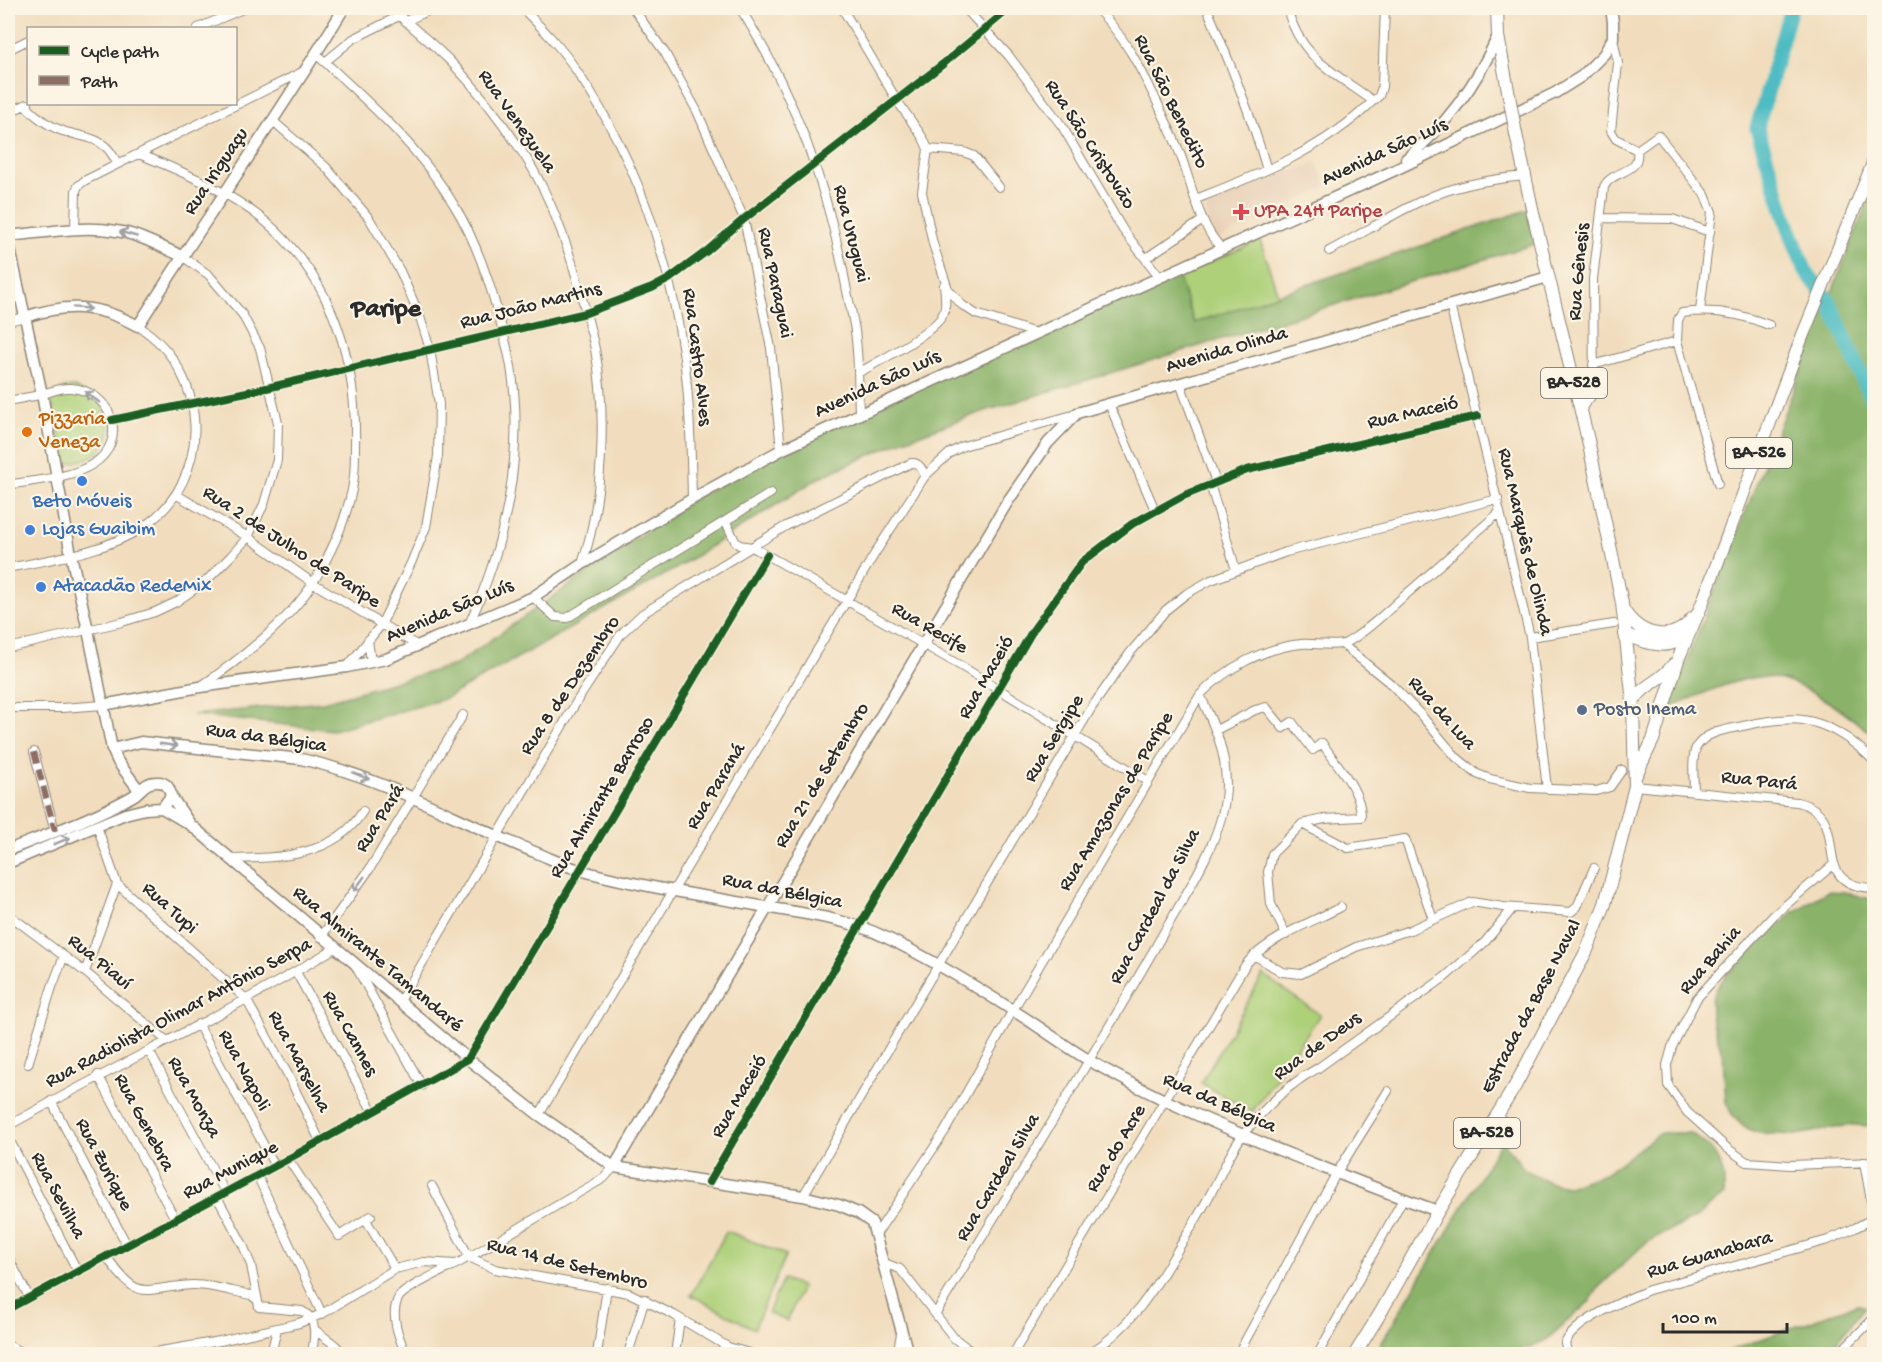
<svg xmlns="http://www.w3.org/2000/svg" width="1882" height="1362" font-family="'Gochi Hand',sans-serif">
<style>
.built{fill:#e8cfb6}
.green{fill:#add079;stroke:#6c7e52;stroke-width:1.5}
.forest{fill:#8ab269;stroke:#5a6e4a;stroke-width:1.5}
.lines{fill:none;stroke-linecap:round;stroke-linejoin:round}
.river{stroke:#4ebdc3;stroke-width:15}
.street-casing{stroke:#8e8474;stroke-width:10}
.secondary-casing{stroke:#8e8474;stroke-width:13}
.primary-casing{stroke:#8e8474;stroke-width:14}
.street{stroke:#fff;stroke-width:8}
.secondary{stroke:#fff;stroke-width:10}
.primary{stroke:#fff;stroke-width:12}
.primary-bridge-casing{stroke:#8e8474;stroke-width:14;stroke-linecap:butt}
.primary-bridge{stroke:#fff;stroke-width:12}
.quiet{stroke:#8d6e63;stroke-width:6;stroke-dasharray:12 6;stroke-linecap:butt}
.cycleway-casing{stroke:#fcf5e5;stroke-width:11}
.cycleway{stroke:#1b5e20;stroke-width:8}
.oneway{stroke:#a0a0a0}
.health-dot{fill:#e0444e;stroke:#fcf5e5;stroke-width:2}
.food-dot{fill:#e8710a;stroke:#fcf5e5;stroke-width:2}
.shop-dot{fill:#3f7fe0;stroke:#fcf5e5;stroke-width:2}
.service-dot{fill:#5c6f8a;stroke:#fcf5e5;stroke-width:2}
.labels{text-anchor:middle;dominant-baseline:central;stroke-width:4.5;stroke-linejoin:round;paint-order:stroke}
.shield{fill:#fcf5e5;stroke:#6a6863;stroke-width:1.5}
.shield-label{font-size:18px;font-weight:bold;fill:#2b2b2b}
.street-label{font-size:20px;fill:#2b2b2b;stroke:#fcf5e5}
.health-label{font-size:20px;fill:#be3a42;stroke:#fcf5e5;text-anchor:start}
.food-label{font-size:20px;fill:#c56008;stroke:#fcf5e5;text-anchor:start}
.shop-label{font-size:20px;fill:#366cbe;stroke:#fcf5e5;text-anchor:start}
.service-label{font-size:20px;fill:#4e5e75;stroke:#fcf5e5;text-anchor:start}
.district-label{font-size:26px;font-weight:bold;fill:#2b2b2b;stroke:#fcf5e5}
</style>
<rect width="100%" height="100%" fill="#fcf5e5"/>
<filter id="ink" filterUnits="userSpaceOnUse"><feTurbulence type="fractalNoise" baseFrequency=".0167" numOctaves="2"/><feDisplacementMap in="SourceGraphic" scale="12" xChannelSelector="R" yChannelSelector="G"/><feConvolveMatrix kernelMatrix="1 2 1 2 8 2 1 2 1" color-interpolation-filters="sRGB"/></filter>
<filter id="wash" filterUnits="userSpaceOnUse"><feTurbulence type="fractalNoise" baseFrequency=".008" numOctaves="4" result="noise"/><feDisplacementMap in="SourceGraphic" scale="24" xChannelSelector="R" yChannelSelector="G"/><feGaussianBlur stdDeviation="1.35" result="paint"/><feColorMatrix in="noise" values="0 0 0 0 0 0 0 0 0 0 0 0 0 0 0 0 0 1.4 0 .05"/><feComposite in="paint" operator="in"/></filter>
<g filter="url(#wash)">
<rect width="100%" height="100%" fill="#f1ddbd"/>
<path class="built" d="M1316,162l11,25 -109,52 -8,-15 -7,-24 48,-19 9,3z"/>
<path class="green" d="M1260,240l18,55 -84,28 -16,-47z
M74,387l29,15c2,9 7,20 7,28 -2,22 -21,30 -40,33l-6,-5 -14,-62 14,-8z
M1263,975l57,40 -68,97 -51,-29z
M727,1231l59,24 -32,74 -63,-34z
M783,1279l19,8 -15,34 -19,-8z"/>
<path class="forest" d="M1874,185v551c-29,-24 -83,-66 -123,-58 -29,6 -57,19 -83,31z
M1527,210l8,34 -553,168 -78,28 -84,37 -145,92 -231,130 -111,31 -140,-15 130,-13 132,-37 238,-166 85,-47 259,-119 141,-57 16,47z
M1828,891l16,1 30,8v226l-22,-1 -57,10 -36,-2 -15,-6 -11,-11 -7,-13 -3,-47 -12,-40v-15l6,-14 12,-15 63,-59z
M1660,1133h31l20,16 9,14 4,15v17l-30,24 -40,19 -13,9 -42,40 -9,14 -44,39 -14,6 -27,8 -121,-5 -4,-4 122,-205 23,30 26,13 17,3 37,-12z
M1857,1304l8,3 -39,47h-112l12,-2z"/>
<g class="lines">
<path class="river" d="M1791,8l-34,120 31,97 17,45 24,31 45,104"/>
</g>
</g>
<g filter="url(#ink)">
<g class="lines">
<defs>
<path id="street" d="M390,8c20,17 42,35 61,54 28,29 53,62 75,96 24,37 39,80 51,121 6,23 13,47 18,70 12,65 8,153 -13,215
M522,8c19,19 39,39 54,62 59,86 93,185 108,288 6,46 7,94 8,141
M633,8l32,45 32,58 47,108 27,129 10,102
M740,8c54,85 89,184 107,283 3,16 8,33 9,49 3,24 2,49 3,73
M842,8l54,91 27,39 5,11 -6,43 11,52 15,45 14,16 14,9 60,19
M965,8l44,48 53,70 61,104 36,46
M1096,8c28,27 45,61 62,96 7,16 15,31 21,47 13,32 18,71 42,97
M1207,8c22,53 44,106 60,162
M1287,8c13,50 48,65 86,93
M406,21l28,-13
M198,28l47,-20
M1613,38l5,25 -7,68 5,8 21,11
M8,50l20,-10
M316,54c50,46 103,92 138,151 20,32 33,69 43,105 5,19 11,38 14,57 14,86 -6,180 -42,257
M325,62l28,-23 46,-23
M25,105c12,13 24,22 41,27 14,4 29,5 40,15 5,4 8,11 11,16
M8,112l20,-8
M273,121l53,46 43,51 31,53 19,43 11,35 9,55 -1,52 -12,71 -15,36 -30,62 -34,42
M928,149l36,3 10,4 25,31
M1637,150l21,-15 47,60 7,17 -12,99
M139,154c47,19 97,40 135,75 60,57 83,134 81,215 0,17 0,37 -5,54 -7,29 -20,57 -36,83 -23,39 -76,80 -113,105
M1196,199c64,-25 127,-49 177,-98l6,-5 3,-9 3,-79
M1601,218l71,1 38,13
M75,230l1,-39 2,-5 6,-5 220,-110
M1329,251c31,-16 62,-36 94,-51 32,-15 67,-21 103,-24
M1146,258l57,-38
M1450,305l80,332 17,152
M8,321l17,-4
M1677,341l41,143
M1593,365l84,-24 1,-21 4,-7c29,-4 60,1 87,12
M858,373c18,-10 78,-41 85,-59 4,-8 2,-20 1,-29
M1180,383l36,99
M8,401c10,-2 21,-4 32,-6 10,-3 20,-8 31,-7 41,3 59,53 22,76 -24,15 -58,16 -85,21
M1109,404l46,106
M1580,409l10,-11 4,-9 -1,-110 11,-92c8,-18 37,-12 33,-37
M112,420l159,-33 315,-74 66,-25 17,-9 38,-28 37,-32 199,-155 67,-56
M1210,484l26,86
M177,495l71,42 65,46 105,63
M726,522l9,19 4,4 13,2 15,8 194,111 187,115
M8,568c43,-9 98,-16 135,-41 72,-48 67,-156 -5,-201
M533,597l22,20 12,1 204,-125
M1530,637l84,-13
M368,640l3,22
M1343,645l48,39 29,30 36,43 21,17 13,5 40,9 66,3 14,-4 12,-17
M8,648l114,-26 33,-10 21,-10 30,-21 25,-25 17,-19 16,-33 13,-44 1,-37 -18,-75 -18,-34 -33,-39 -27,-19
M8,708h54l41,-3
M1216,730l39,-20 11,-3 17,21 9,-6 21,28 9,-7c14,21 40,48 39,74l-37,2 -22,5 -30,30 -4,18 3,32 15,31
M34,752l21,79
M1635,786l162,16c61,14 5,84 77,86
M1694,792c0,-11 -3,-37 3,-46 9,-13 23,-15 37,-18 17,-4 52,-11 69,-8 28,4 52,22 71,41
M1302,824l46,24 57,-9 28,80
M97,826l20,58 129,115 41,74 33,68
M230,859c48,-1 105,-2 133,-48
M1833,865l-59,50 -77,83 -25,49 -5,18 1,20 19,27 40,36 20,14 43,3 84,-3
M8,914l77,58 82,69
M321,937l48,-67 94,-155
M1254,955l28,17 19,2 55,-27 54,-17 62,-28 31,5 68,5 6,-5 17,-39
M356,967l66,119
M85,972l32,-88
M296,972l77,140
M400,1001l177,-300 44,-67 21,-20 144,-88 125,-63c8,-1 11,6 14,13
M198,1024l77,142
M149,1051l76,141
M28,1064l24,-77 12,-31
M98,1075l77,144
M51,1101l76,144
M539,1115l338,-565 48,-74 25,-23 13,-7 113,-32
M8,1126c108,-61 221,-113 327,-178
M8,1137l69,133
M288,1159l51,77 32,-20
M1864,1162l10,55
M257,1175l65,139
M709,1182l324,-552 49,-68 50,-38 51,-28 64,-26 231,-54
M432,1186l37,71 26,12 134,24 45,22 54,32 25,7
M803,1196l99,-170 190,-319 38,-54 36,-43 20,-16 25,-14 75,-28 212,-53
M217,1197l26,48 8,20 8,42 43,4c17,8 12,28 10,43
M366,1220l29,49
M875,1236l70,-105 68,-121 187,-315c26,-27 63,-47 101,-51 10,-1 37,3 45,-1 21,-12 39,-30 57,-46 33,-28 64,-57 97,-85
M106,1256c34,48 34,32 86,29 17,-1 42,7 59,10l5,4
M8,1257l21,40
M884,1263l16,6 54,69 21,16
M8,1309l280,-150 180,-100 299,-504
M936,1313c74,-122 149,-243 220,-367 23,-42 63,-99 69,-147 5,-39 -9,-70 -25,-104
M315,1330l20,15 9,9
M8,1345l16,9
M143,1354l77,-13 79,-18 23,-9 73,-45 29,-7 32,2
M271,1354l6,-25
M406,1354c-7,-16 -17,-40 -7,-57 8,-11 49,-28 63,-36 45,-25 88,-52 132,-77l10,-6 10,-11
M597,1354l10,-66
M628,1354l17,-55
M675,1354l5,-35
M897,1354l4,-20
M1013,1354l233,-390c22,-26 66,-42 95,-57
M1088,1354c41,-24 65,-63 89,-103 12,-20 24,-39 35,-60 10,-18 18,-40 31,-56 21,-27 45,-51 75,-67l127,-91 40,-35 28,-34
M1238,1354l98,-180 52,-83
M1318,1354l85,-155
M1568,1354l-3,-10c8,-23 62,-45 84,-54l179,-50 27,-12 19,-10
M1838,1354l36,-36"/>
<path id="secondary" d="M1406,159c41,-34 70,-74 92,-123
M8,236c35,-3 73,-11 108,-5 23,3 45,16 66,25
M8,240l34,154 29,161 17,75 24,119 6,13 21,28
M25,317c42,-14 73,-13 113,9 67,-107 141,-210 206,-318
M103,705l97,-18 147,-20 39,-8 147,-62 48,-32 111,-66 89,-49 614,-280 160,-77 27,-17 22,-22 9,-16v-16l-2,-14
M112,749l29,-7 160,17c83,18 157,63 236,94 15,6 30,14 46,18 63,17 130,26 194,38 36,6 76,12 108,28 44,21 87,47 129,74 26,16 51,35 78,51 64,37 133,66 202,94 48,19 95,38 144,55
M171,796l19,28
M162,808l30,18 276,233 71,56 75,52 189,29 36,9 19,8 14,10 36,131
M8,850c41,-16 86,-32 125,-54 8,-5 12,-14 23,-14 10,-1 14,6 15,14l-9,12 -17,1 -20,5 -117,49
M614,1167l394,-666 40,-58 29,-30 471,-136"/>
<path id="primary" d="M1497,8l1,28 9,49
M1624,611c17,26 49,33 69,7
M1625,634c20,9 47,19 62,-1
M1633,702c10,-18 28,-20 40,-37
M1636,775l17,-35 26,-83 23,-53 100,-267 72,-176
M1355,1354l26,-42 57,-101 77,-125 72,-136 18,-46 30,-118 -2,-84 -11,-99 -34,-163 -55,-227 -17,-79"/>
</defs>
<use href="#street" class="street-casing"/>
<use href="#secondary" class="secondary-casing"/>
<use href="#primary" class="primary-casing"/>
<use href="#street" class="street"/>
<use href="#secondary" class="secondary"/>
<use href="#primary" class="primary"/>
<defs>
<path id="primary-bridge" d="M1507,85l9,49"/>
</defs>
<use href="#primary-bridge" class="primary-bridge-casing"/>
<use href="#primary-bridge" class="primary-bridge"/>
<path class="quiet" d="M34,752l21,79"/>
<defs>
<path id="cycleway" d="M112,420l159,-33 315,-74 66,-25 17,-9 38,-28 37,-32 199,-155 67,-56
M709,1182l324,-552 49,-68 50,-38 51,-28 64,-26 231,-54
M8,1309l280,-150 180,-100 299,-504"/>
</defs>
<use href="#cycleway" class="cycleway-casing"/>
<use href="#cycleway" class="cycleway"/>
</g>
<defs><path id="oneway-shaft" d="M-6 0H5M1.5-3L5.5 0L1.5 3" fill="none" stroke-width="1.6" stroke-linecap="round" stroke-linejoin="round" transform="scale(1.5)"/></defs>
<g class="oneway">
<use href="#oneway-shaft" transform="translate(128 234) rotate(-164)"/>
<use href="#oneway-shaft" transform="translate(82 308) rotate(4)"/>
<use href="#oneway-shaft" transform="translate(92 397) rotate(-144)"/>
<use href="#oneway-shaft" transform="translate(169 745) rotate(8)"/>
<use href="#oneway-shaft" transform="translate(361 776) rotate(22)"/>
<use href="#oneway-shaft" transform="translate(62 841) rotate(-22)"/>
<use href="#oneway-shaft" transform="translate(359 884) rotate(126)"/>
</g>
</g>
<path class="health-dot" d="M1238 203h6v6h6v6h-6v6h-6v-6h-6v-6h6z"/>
<circle class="food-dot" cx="27" cy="432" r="6"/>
<g class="shop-dot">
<circle cx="82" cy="481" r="6"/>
<circle cx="30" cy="530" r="6"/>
<circle cx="41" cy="587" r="6"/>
</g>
<circle class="service-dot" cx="1582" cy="710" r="6"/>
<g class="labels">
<g class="shield">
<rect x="1541" y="368" width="66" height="30" rx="4.5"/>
<rect x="1726" y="438" width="66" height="30" rx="4.5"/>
<rect x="1454" y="1118" width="66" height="30" rx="4.5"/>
</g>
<g class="shield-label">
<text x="1574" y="383">BA-528</text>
<text x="1759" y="453">BA-526</text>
<text x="1487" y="1133">BA-528</text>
</g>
<g class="street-label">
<text transform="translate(1170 102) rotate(64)">Rua São Benedito</text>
<text transform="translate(516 122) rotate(55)">Rua Venezuela</text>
<text transform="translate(1089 145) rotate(57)">Rua São Cristovão</text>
<text transform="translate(1385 153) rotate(-25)">Avenida São Luís</text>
<text transform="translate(217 172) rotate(-56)">Rua Iriguaçu</text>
<text transform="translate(850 234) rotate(76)">Rua Uruguai</text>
<text transform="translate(1580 272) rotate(-85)">Rua Gênesis</text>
<text transform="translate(774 283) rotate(78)">Rua Paraguai</text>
<text transform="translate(531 307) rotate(-14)">Rua João Martins</text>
<text transform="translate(1227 351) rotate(-16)">Avenida Olinda</text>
<text transform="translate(696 357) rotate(83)">Rua Castro Alves</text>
<text transform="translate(878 385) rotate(-25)">Avenida São Luís</text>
<text transform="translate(1413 414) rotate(-13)">Rua Maceió</text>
<text transform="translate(1524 542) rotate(77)">Rua Marquês de Olinda</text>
<text transform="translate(291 548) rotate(33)">Rua 2 de Julho de Paripe</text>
<text transform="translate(450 612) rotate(-23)">Avenida São Luís</text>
<text transform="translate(929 629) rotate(30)">Rua Recife</text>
<text transform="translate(987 678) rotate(-60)">Rua Maceió</text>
<text transform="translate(571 686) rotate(-56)">Rua 8 de Dezembro</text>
<text transform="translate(1441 714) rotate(48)">Rua da Lua</text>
<text transform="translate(266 739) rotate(8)">Rua da Bélgica</text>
<text transform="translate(1055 739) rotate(-59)">Rua Sergipe</text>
<text transform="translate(823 776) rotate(-59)">Rua 21 de Setembro</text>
<text transform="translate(1759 782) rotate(6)">Rua Pará</text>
<text transform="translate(717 787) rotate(-59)">Rua Paraná</text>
<text transform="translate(603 798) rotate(-59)">Rua Almirante Barroso</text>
<text transform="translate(1117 802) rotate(-59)">Rua Amazonas de Paripe</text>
<text transform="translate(381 819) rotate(-58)">Rua Pará</text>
<text transform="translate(782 892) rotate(11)">Rua da Bélgica</text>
<text transform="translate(1156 907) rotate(-62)">Rua Cardeal da Silva</text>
<text transform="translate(169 909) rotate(42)">Rua Tupi</text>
<text transform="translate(377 960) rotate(40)">Rua Almirante Tamandaré</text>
<text transform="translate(1711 961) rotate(-49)">Rua Bahia</text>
<text transform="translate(99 963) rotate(39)">Rua Piauí</text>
<text transform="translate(1532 1007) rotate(-62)">Estrada da Base Naval</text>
<text transform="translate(179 1014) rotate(-28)">Rua Radiolista Olimar Antônio Serpa</text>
<text transform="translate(349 1034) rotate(61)">Rua Cannes</text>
<text transform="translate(1318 1047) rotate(-36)">Rua de Deus</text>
<text transform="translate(298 1062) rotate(62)">Rua Marselha</text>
<text transform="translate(243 1071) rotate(62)">Rua Napoli</text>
<text transform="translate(740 1097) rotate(-60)">Rua Maceió</text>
<text transform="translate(193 1098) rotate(61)">Rua Monza</text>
<text transform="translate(1219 1104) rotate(24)">Rua da Bélgica</text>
<text transform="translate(143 1123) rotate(62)">Rua Genebra</text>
<text transform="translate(1117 1149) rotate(-59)">Rua do Acre</text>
<text transform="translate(103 1165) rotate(62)">Rua Zurique</text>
<text transform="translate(231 1171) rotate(-28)">Rua Munique</text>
<text transform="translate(999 1178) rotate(-59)">Rua Cardeal Silva</text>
<text transform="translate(57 1196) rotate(62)">Rua Sevilha</text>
<text transform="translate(1710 1256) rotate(-16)">Rua Guanabara</text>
<text transform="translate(567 1265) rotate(14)">Rua 14 de Setembro</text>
</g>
<g class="health-label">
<text x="1254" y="212">UPA 24H Paripe</text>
</g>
<g class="food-label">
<text x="39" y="420">Pizzaria<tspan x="39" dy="23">Veneza</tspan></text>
</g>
<g class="shop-label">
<text x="82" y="502" text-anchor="middle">Beto Móveis</text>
<text x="42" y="530">Lojas Guaibim</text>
<text x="53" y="587">Atacadão RedeMix</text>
</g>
<g class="service-label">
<text x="1594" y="710">Posto Inema</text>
</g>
<g class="district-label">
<text x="386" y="310">Paripe</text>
</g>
</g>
<rect width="1882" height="1362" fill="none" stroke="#fcf5e5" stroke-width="30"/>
<rect x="27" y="27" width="210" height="78" fill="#fcf5e5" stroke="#a8a49b" stroke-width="1.5"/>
<rect x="39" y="46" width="30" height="9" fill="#1b5e20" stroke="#a8a49b" stroke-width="1.5"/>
<text x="81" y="57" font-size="18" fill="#2b2b2b">Cycle path</text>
<rect x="39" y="76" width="30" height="9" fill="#8d6e63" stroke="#a8a49b" stroke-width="1.5"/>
<text x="81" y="87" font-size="18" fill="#2b2b2b">Path</text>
<path d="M1663 1323v9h124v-9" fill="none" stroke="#2b2b2b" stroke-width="3"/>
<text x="1672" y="1323" font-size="18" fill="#2b2b2b" stroke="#fcf5e5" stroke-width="4.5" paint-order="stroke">100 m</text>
</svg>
